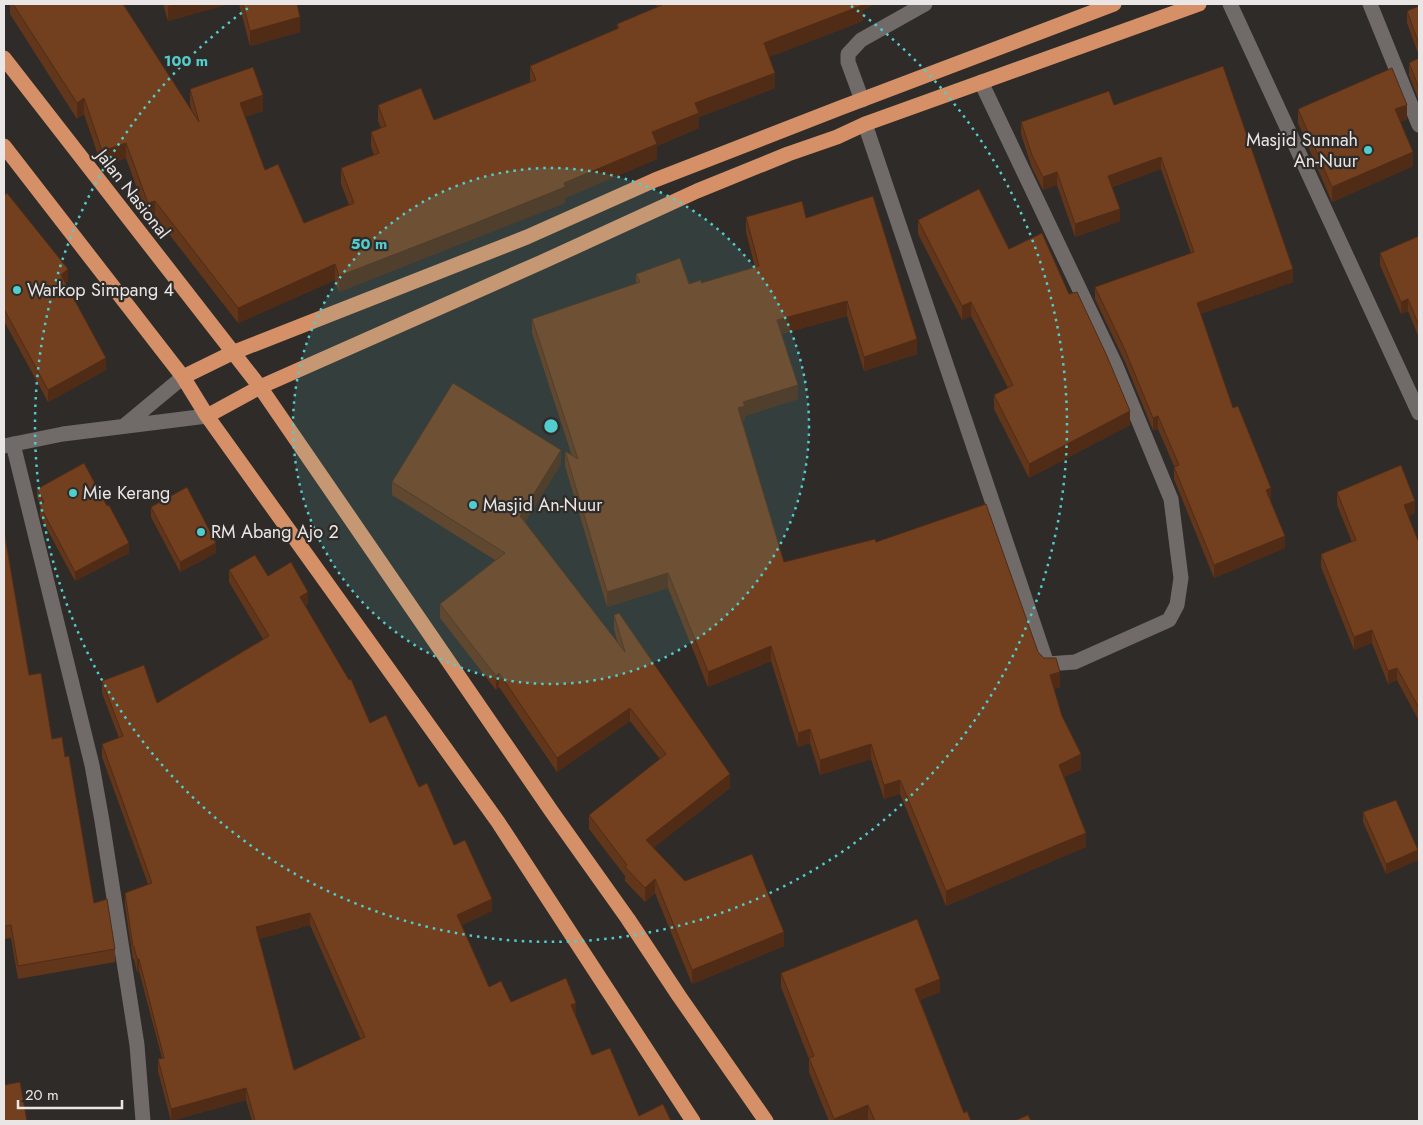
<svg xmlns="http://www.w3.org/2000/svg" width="1423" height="1125" font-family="Jost,sans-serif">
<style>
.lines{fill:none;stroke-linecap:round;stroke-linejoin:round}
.street{stroke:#706b69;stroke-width:15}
.highway{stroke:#d59067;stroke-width:15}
.wall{fill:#62361b;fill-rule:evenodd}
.shaded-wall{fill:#502c16}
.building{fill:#723f1f;stroke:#502c16;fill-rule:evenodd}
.ring{fill:none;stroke:#52cdce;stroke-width:2.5;stroke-dasharray:2.5 5}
.poi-dot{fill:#52cdce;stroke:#2f2b29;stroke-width:2}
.labels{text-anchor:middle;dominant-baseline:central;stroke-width:4.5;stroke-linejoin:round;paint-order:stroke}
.poi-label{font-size:18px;fill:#e9e6e5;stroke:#2f2b29;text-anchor:start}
.street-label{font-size:18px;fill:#e9e6e5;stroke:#2f2b29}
.centre{fill:#52cdce;stroke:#2f2b29;stroke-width:2.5}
.ring-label{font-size:15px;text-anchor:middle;font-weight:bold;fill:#52cdce;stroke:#2f2b29;stroke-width:4.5;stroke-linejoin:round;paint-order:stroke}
</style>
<rect width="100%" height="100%" fill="#2f2b29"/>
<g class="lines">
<path class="street" d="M1230,4l189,409
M1370,4l49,121
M862,100l-14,-38v-8l13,-14 64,-36
M865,124l182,540 28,-2 94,-42 8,-15 4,-27 -10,-79 -55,-133 -135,-284
M124,426l59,-49
M13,444l79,321 10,56 35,224 6,76
M4,446l59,-12 144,-18"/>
<path class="highway" d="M4,58l256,329 292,425 76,107 51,77 87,125
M4,146l179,231 24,39 291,406 195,299
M183,377l49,-24 295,-116 128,-57 185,-72 274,-104
M207,416l53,-29 282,-125 155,-71 91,-37 49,-17 28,-13 334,-120"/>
</g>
<path class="wall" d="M10,4h113l69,107 -2,-7v-15l73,22 -18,6 20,53 39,53 45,-18 -8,-21v-16l33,-13 -3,-8v-15l10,-4 -3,-7v-16l56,15 96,-38v-16l87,-37v-5l40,-17 -1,-3h219l-12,6v11l-94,36 6,31 -76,29v11l-42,18v13l-92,39v5l-92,36 -134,53 -4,-12 -97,43 -83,-107 -7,3 -22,-61 -24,9 -18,-53 -7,5 -67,-105z
M163,4h66l-61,17z
M239,4h58l3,28 -50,14z
M1419,6v50l-12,-33v-12z
M1419,58v43l-10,-26v-12z
M1114,105l179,177 -93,32 33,94 38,93h-1l15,47 -71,30 -40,-99v-13l-16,-37 -5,1 -28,-68 -30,-63v-12l96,-34 -30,-84 -49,18 8,34 -45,16 -18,-52 -14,5 -11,-22 -11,-34v-12z
M1298,109l109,10 -7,3 13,44 -81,36 -34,-79z
M4,196l64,85 -3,2 41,87 -58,32 -44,-81z
M746,217l60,1 111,136 -53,17 -17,-55 -66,18 17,65 -53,17v4l-3,1 42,141 92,-20 162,110 22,35 -6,2 8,27 19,53 -17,8 22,70 -140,59 -46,-112 -16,5 -13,-40 -51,16 -10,-32 -12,4 -27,-86 -63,26 -40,-99 -61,19 -42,-141v-15l7,5 -40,-123v-14l104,-35v-10l53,10 12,-1 54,-16 -9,-35z
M918,220l91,29 60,45 61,131 -101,53 -35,-69v-14l14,-7 -37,-72 -9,4 -44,-86z
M1419,236v102l-11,-27 -7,3 -21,-49v-12z
M561,464l-36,58 93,122 -4,-15v-14l116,173 -77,60 32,33 99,65 -92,38 -37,-91 -10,9 -20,-21v-5l-36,-47v-14l71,-56 -30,-38 -73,51 -58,-85 -3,3 -56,-72v-14l55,-44 -103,-65v-13z
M37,489l92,64 -54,28 -35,-65v-13l-3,-5z
M1337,492l78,21 -7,3 11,27v178l-22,-41 -9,4 -16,-41 -18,7 -33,-83v-13l31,-12 -15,-37z
M151,507l65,46 -36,19 -29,-55z
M4,531l25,144 23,64 42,164 21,46v13l-97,17 -7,-41 -7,1z
M229,570l39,6 40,28 -3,2 65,117 49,64 35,58 38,66 -30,14 27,62 22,15 65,13h-1l17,40 47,61 32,5h-419l-6,-21 -75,21 -13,-50v-12l4,-1 -23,-87 -2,1 -3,-13h-1l-8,-54v-12l23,-9 -46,-127v-13l17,-6 -17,-45v-12l55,22 106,-64 -34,-57zM310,925l51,115 -67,30 -35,-131z
M1363,812l55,48 -32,14 -23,-52z
M781,973l159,19 -20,8 44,113 7,8h-102l-1,-2 -6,2h-33l-20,-49v-13l-28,-72z"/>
<path class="shaded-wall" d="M174,4h55l-61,17v-15z
M859,4h16l-12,6v11l-99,38v-16z
M300,17v15l-50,14v-15z
M775,73v15l-76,29v11l-42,18v13l-92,39v5l-226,89v-16l225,-93 88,-51 43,-29z
M263,95v16l-23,7v-15z
M84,98v16l-7,5v-16z
M1407,105v14l-12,5v-15z
M126,143v15l-24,9v-16z
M1413,152v14l-81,36v-15z
M1161,157v12l-53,19v-12z
M1057,172v13l-14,5v-13z
M155,201v15l-7,3v-16z
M1120,209v12l-45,16v-13z
M335,264v16l-97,43v-15z
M68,269v12l-7,6v-12z
M1293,269v13l-96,33v-12z
M1408,299v12l-7,3v-12z
M847,301v15l-70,19v-15z
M971,302v14l-9,4v-14z
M917,339v15l-53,17v-14z
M106,358v12l-58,32v-12z
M798,385v14l-53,17v4l-7,2v-14l5,-6z
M1130,411v14l-101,53v-14z
M1158,416v13l-5,1v-12z
M561,450v14l-41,66v-14z
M1271,488v13l-5,2v-13z
M1415,501v12l-11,5v-13z
M1285,536v12l-71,30v-13z
M129,543v10l-54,28v-9z
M216,543v10l-36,19v-10z
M668,573v15l-61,19v-15z
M308,592v12l-8,5v-12z
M1372,630v13l-18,7v-13z
M771,646v15l-63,26v-15z
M1397,668v12l-9,4v-13z
M1060,672v15l-10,3v-15z
M499,673v14l-3,3v-14z
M630,708v13l-73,51v-14z
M810,729v14l-12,4v-14z
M871,744v15l-51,16v-15z
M1081,754v15l-22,11v-15z
M730,774v14l-84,66v-14z
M900,780v14l-16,5v-14z
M1086,833v14l-140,59v-15z
M1418,850v10l-32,14v-10z
M655,879v14l-10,9v-14z
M492,899v12l-35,16v-12z
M310,913v12l-54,15v-13z
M784,932v14l-92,38v-14z
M137,959h2v12l-2,1z
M940,979v13l-25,10v-13z
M576,1003v12l-5,2v-12z
M246,1088v12l-75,21v-12z
M868,1105v14l-6,2h-28v-2z"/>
<path class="building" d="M13,4h110l76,118 -9,-33 63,-22 10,28 -23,8 25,67 13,-6 26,59 50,-20 -13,-35 38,-15 -8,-21 15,-6 -8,-21 43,-17 13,32 102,-40 -6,-14 89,-38 -2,-4 45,-19 -1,-1h201l1,1 -99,38 11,30 -80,30 4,10 -47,19 5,12 -93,39 1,4 -92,37 -134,52 -4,-12 -97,44 -83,-107 -7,2 -22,-60 -24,8 -18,-53 -7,5z
M243,4h54l3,13 -50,14z
M1419,6v38l-12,-33z
M1419,58v30l-10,-25z
M1223,66l70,203 -96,34 36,105 5,-2 33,82 -5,2 19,46 -71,29 -40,-98 5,-2 -21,-49 -5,2 -28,-68 -30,-63 99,-35 -33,-95 -53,19 12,33 -45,15 -18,-52 -14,5 -11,-22 -11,-33 88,-31 5,14z
M1392,68l15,37 -12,4 18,43 -81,35 -34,-78z
M979,189l30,60 33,-16 27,61 8,-2 30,64 23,55 -101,53 -35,-69 19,-10 -42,-83 -9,4 -44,-86z
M7,193l61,76 -7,6 45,83 -58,32 -44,-81v-113z
M873,196l44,143 -53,18 -17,-56 -70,19 21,65 -55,17 2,4 -7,2 46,154 91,-23 1,3 110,-38 52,148 6,6h12l4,14 -10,3 12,41 19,38 -22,11 27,68 -140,58 -46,-111 -16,5 -13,-41 -51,16 -10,-31 -12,4 -27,-87 -63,26 -40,-99 -61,19 -42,-141 13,8 -46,-140 108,-37 -4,-8 44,-16 9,26 12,-4v3l58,-17 -13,-49 56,-16 4,17z
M1419,236v90l-11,-27 -7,3 -21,-49z
M453,383l108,67 -41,66 105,136 -11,-37 5,-2 111,161 -84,66 39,41 67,-27 32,78 -92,38 -37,-91 -10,9 -20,-21 2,-2 -38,-50 77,-61 -36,-46 -73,50 -58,-85 -3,3 -56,-72 65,-51 -113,-71z
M84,463l23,43 2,-1 20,38 -54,29 -35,-66v-3l4,-1 -7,-13z
M1401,465l14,36 -11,4 15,38v165l-22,-40 -9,3 -16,-41 -18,7 -33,-83 35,-14 -19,-48z
M187,487l29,56 -36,19 -29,-55z
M4,531l25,144 12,-2 11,66 10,-2 3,20 4,-1 25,147 13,-4 8,50 -97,17 -7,-41 -7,1z
M255,555l13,21 23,-14 17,30 -8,5 49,83 2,-1 19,44 16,-8 33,72 8,-4 27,62 11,-5 27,59 -35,16 32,72 12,-6 10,21 55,-24 10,25 -5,2 21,50 18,-7 29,68 24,-12 8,17h-416l-9,-33 -75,21 -13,-50 6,-1 -25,-99h-2l-3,-12h-1l-8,-54 27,-10 -50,-139 21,-8 -21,-55 42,-16 13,38 112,-67 -40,-66zM310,913l55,124 -71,33 -38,-143z
M1396,800l22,50 -32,14 -23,-52z
M917,919l23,60 -25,10 49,124 3,-2 4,10h-96l-7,-16 -34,14 -25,-61 5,-2 -33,-83z
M20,1082l7,39h-23v-36z
M1028,1115l3,6h-17z"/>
<circle cx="551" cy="426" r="258" fill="#52cdce" fill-opacity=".12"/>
<g class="ring">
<circle cx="551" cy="426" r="258"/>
<path d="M851 6A516 516 0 1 1 251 6"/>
</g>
<g class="poi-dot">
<circle cx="1368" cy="150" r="5"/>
<circle cx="17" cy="290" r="5"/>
<circle cx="73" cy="493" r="5"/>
<circle cx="473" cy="505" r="5"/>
<circle cx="201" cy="532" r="5"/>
</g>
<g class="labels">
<g class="poi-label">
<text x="1358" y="140" text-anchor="end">Masjid Sunnah<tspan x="1358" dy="21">An-Nuur</tspan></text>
<text x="27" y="290">Warkop Simpang 4</text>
<text x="83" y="493">Mie Kerang</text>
<text x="483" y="505">Masjid An-Nuur</text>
<text x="211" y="532">RM Abang Ajo 2</text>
</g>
<g class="street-label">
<text transform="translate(133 194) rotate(52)">Jalan Nasional</text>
</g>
</g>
<circle cx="551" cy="426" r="8" class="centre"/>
<g class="ring-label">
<text x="186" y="66">100 m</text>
<text x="369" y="249">50 m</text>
</g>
<rect width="1423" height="1125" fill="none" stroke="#e9e6e5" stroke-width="10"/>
<path d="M18 1100v8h104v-8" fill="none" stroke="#e9e6e5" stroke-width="2.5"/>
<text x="25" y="1100" font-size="15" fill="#e9e6e5" stroke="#2f2b29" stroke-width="4" paint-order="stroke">20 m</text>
</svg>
